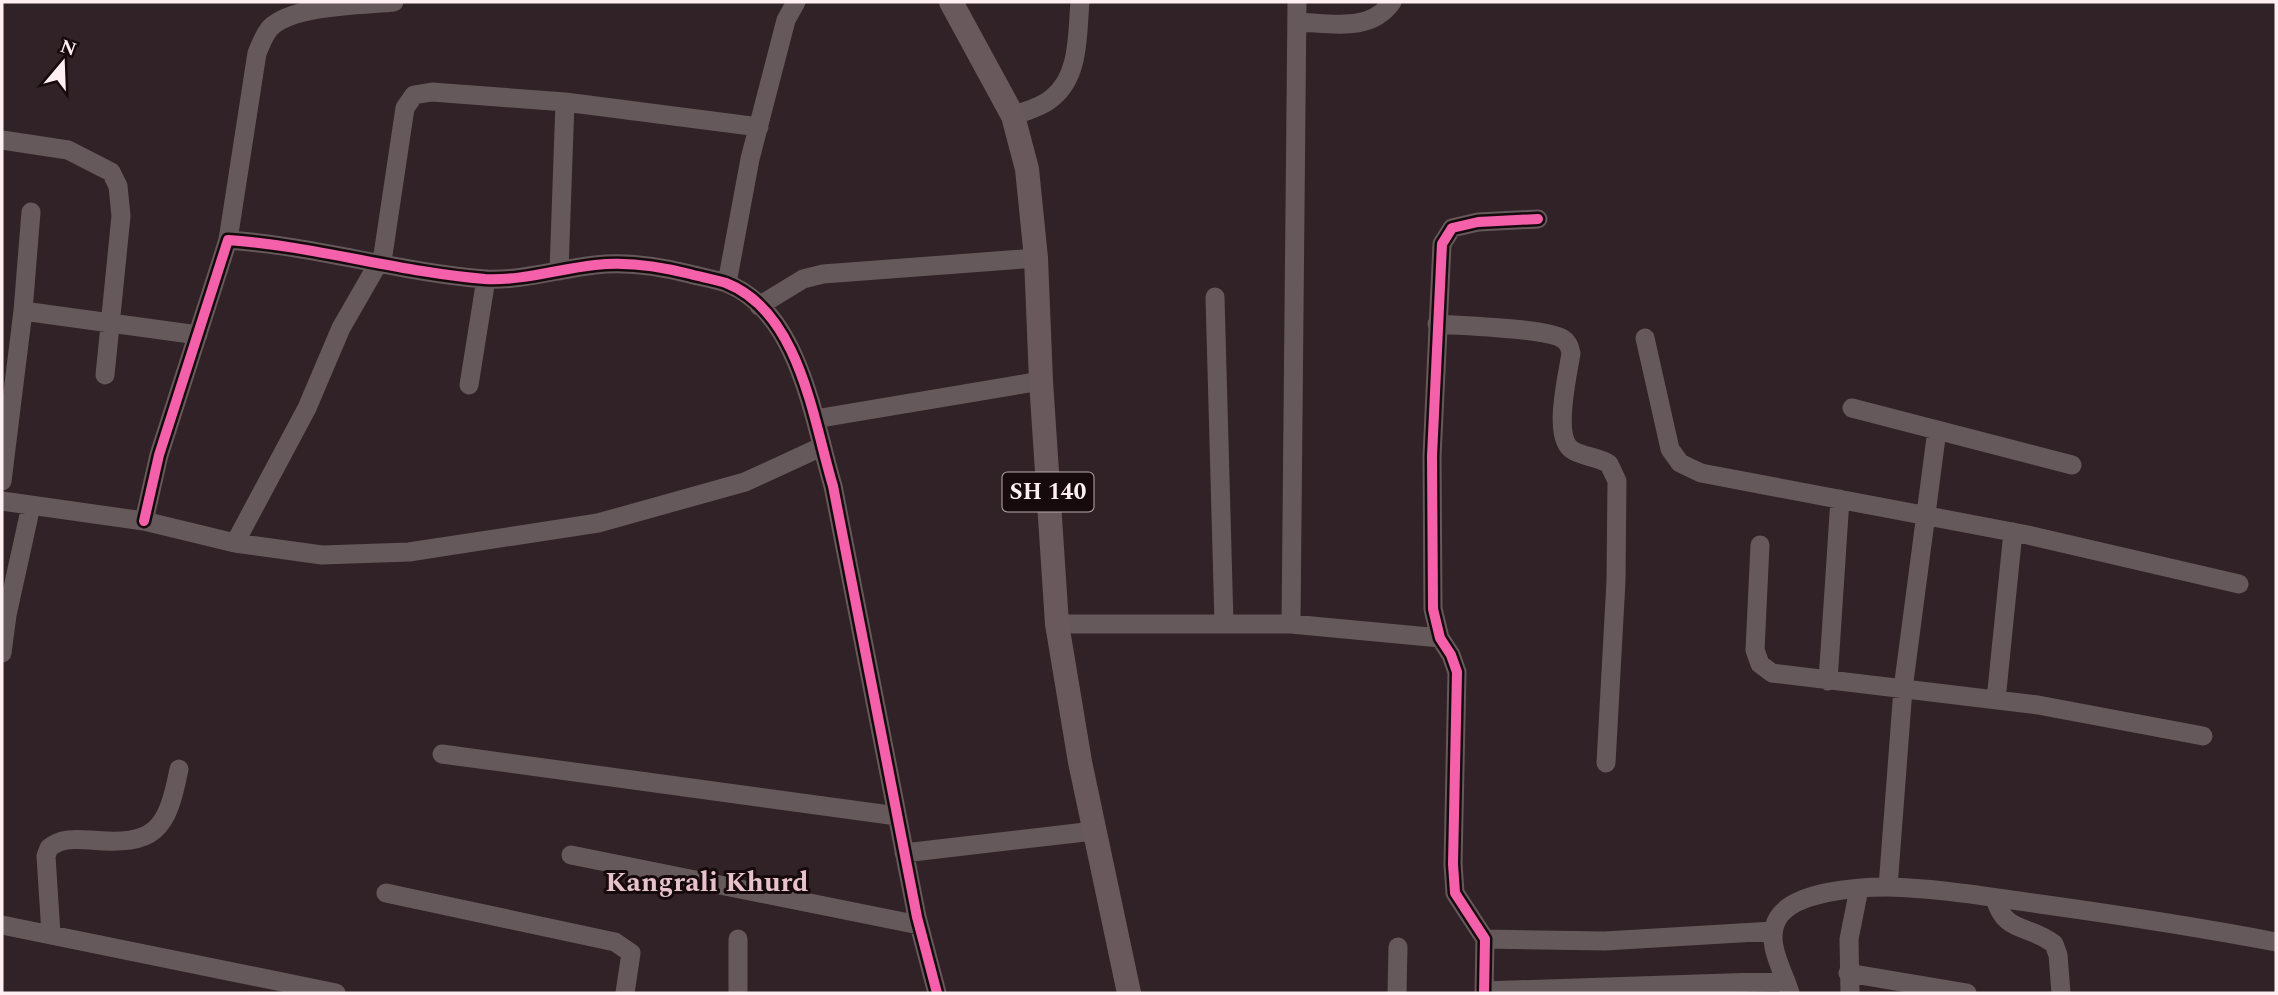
<svg xmlns="http://www.w3.org/2000/svg" width="2278" height="995" font-family="Spectral,serif">
<style>
.lines{fill:none;stroke-linecap:round;stroke-linejoin:round}
.minor{stroke:#66595b;stroke-width:19}
.major{stroke:#69595c;stroke-width:24}
.cycleway-casing{stroke:#160a0d;stroke-width:15}
.cycleway{stroke:#f560ab;stroke-width:10}
.labels{text-anchor:middle;dominant-baseline:central;stroke-width:6;stroke-linejoin:round;paint-order:stroke}
.shield{fill:#160a0d;stroke:#b9aaae;stroke-width:2}
.shield-label{font-size:23px;font-weight:bold;fill:#ffeff3}
.quarter-label{font-size:28px;font-weight:bold;fill:#e7c2cb;stroke:#160a0d}
</style>
<rect width="100%" height="100%" fill="#302226"/>
<g class="lines">
<path class="minor" d="M1297,22c34,1 73,11 95,-20
M1013,116c12,-5 29,-9 39,-18 28,-22 25,-64 28,-96
M2,140l66,10 43,22 7,14 3,30 -16,159
M228,240l29,-187c4,-9 7,-18 13,-25 23,-23 93,-23 124,-26
M559,271l6,-169
M727,283l23,-124 36,-139 10,-18
M1215,297l9,326
M759,306l44,-27 20,-5 213,-16
M23,311l175,24
M1437,324c25,2 109,4 126,15 5,3 7,9 8,14 -3,22 -20,87 3,98 11,6 24,6 35,13l8,17 -1,100 -10,182
M1645,338l25,111 10,14 21,10 327,62 211,49
M469,385l17,-106
M1852,408l220,57
M815,419l226,-38
M2,481l21,-170 8,-99
M2,501l142,20 91,22 87,12 87,-3 189,-29 147,-41 76,-35
M144,521l15,-66 69,-215c87,6 170,32 257,39 37,2 73,-10 110,-14 32,-4 64,1 95,9 11,3 24,5 36,9 74,29 87,137 107,203l84,431 20,76
M235,543l72,-135 34,-80 42,-73 22,-147 9,-13 18,-3 133,10 194,25
M1760,545l-5,105 5,14 12,9 266,32 165,31
M1057,624h234l149,14
M1291,624l6,-622
M2,653l5,-38 24,-109
M1828,681l12,-182
M1996,700l17,-168
M442,754l455,62
M904,853l190,-22
M571,855l348,70
M1888,887l15,-198 34,-259
M386,893l229,49 16,11 -6,40
M1995,898c9,36 34,26 59,46l4,11 3,38
M2,925l334,68
M51,934l-5,-78 3,-8c12,-10 26,-9 41,-8 65,6 77,-9 89,-71
M738,939v54
M1485,939l120,2 168,-10
M1848,973l119,20
M1484,991l302,-10
M1397,993l1,-46
M1484,993l1,-54 -30,-46 -2,-29 4,-192 -6,-17 -11,-17 -7,-29 -1,-153 10,-212 10,-16 26,-6 60,-3
M1790,993c-7,-23 -26,-52 -12,-75 16,-27 81,-31 109,-31 51,1 103,10 153,17 79,11 158,23 236,38
M1850,993l-1,-54 10,-50"/>
<path class="major" d="M951,2l62,114 14,53 9,89 5,123 16,243 23,138 49,231"/>
<defs>
<path id="cycleway" d="M144,521l15,-66 69,-215c87,6 170,32 257,39 37,2 73,-10 110,-14 32,-4 64,1 95,9 11,3 24,5 36,9 74,29 87,137 107,203l84,431 20,76
M1484,993l1,-54 -30,-46 -2,-29 4,-192 -6,-17 -11,-17 -7,-29 -1,-153 10,-212 10,-16 26,-6 60,-3"/>
</defs>
<use href="#cycleway" class="cycleway-casing"/>
<use href="#cycleway" class="cycleway"/>
</g>
<g class="labels">
<rect class="shield" x="1002.5" y="472.5" width="91" height="39" rx="5"/>
<g class="shield-label">
<text x="1048" y="492">SH 140</text>
</g>
<g class="quarter-label">
<text x="707" y="882">Kangrali Khurd</text>
</g>
</g>
<rect width="2278" height="995" fill="none" stroke="#ffeff3" stroke-width="7"/>
<g transform="translate(63 63) rotate(19)" stroke="#160a0d" stroke-width="5" paint-order="stroke">
<path d="M0-5L12 26L0 18L-12 26Z" fill="#ffeff3"/>
<text y="-10" font-size="19" font-weight="bold" text-anchor="middle" fill="#ffeff3">N</text>
</g>
</svg>
